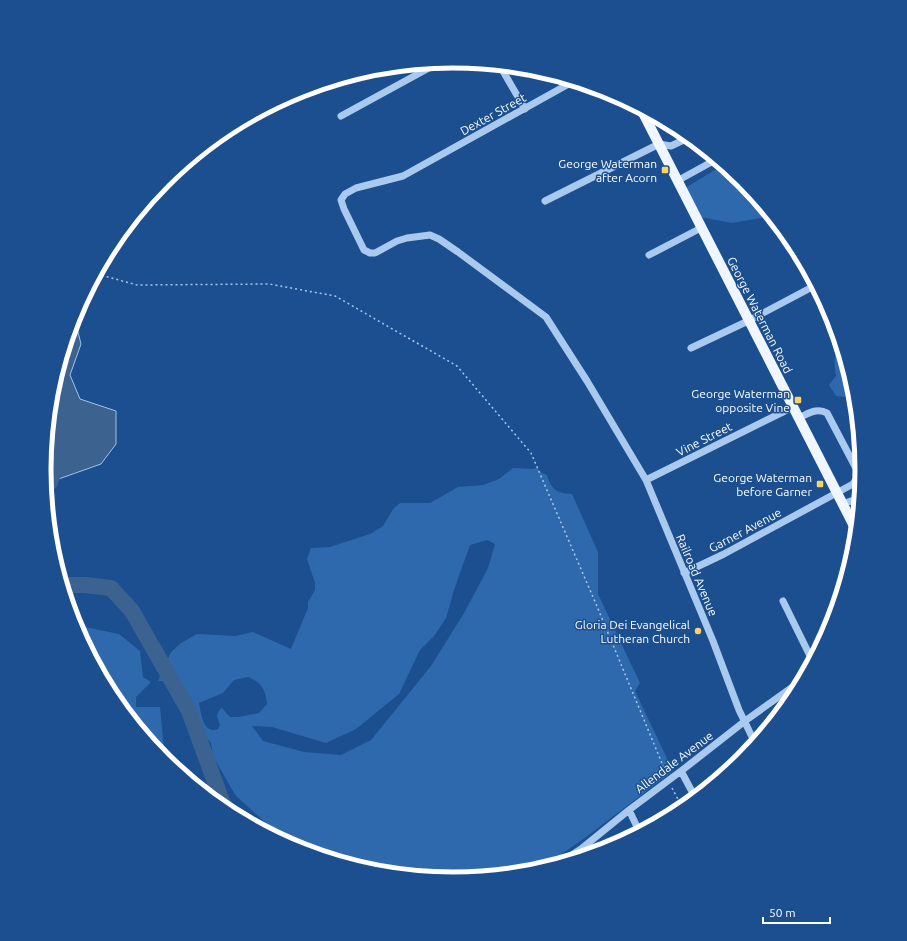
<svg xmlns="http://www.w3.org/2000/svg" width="907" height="941" font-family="Ubuntu,sans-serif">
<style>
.green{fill:#2e69ad;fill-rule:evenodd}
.water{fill:#3c6290;stroke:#9cc4f0}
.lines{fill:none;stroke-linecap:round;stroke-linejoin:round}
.river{stroke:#3c6290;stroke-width:16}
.path{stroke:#a9c9ee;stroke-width:1.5;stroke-dasharray:2 3;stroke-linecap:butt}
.minor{stroke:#a9c9ee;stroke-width:7}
.major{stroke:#f0f6ff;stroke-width:10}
.poi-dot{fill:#ffd166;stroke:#1b4f8f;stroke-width:1.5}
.labels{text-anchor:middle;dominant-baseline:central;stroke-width:3;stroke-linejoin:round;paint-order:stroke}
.street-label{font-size:12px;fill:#fff;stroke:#1b4f8f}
.poi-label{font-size:12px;fill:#fff;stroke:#1b4f8f;text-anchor:end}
.rim{fill:none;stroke:#fff;stroke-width:5}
</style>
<rect width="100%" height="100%" fill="#1b4f8f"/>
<path class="green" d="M725,166l18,15 29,35 -40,7 -26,-5 -10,-1 -14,-27 31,-19z
M840,344l15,47v3l-8,3 -11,-1 -7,-11 7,-9c-2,-14 -3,-19 4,-32z
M513,468l19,1 5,-1 5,5 5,2c5,15 9,18 25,19l26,58v42l42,89 -5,8 38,80 -91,69 -47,32 -82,8 -79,-8 -25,-15 -57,-19 -18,-8 -37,-33 -3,-4 -21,-37 -2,-13 -8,-10 -12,-34 -23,-18h-10l13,-29 10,-9 16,-9 38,2 18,-4 38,17 17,-41v-6l7,-12v-7l-8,-24 4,-11 19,-1 40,-13 13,-8 10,-17 7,-6h30l28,-16 25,-2 16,-6zM487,540l8,4 -7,24 -24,45 -33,53 -60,74 -30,15 -37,-3 -41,-11 -11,-15 20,1 54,16 30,-14 43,-35 21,-44 14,-14 12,-18 8,-28 16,-45zM248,677c13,5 18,13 19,27l-8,9 -20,4h-9l-8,-9 -4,4 -1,4 3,9 -2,4c-15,6 -17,-16 -19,-26l24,-10 11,-13z
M75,625l44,9 21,17 3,26 8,5 -15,15v10h24l5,54 -41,-50 4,-2 -7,-2 -8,-9z"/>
<path class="water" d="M74,316l7,28 -11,31 10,24 36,12v33l-15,20 -51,18 -6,-15 8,-77z"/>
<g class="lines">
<path class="river" d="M46,487l4,-5 7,-20
M62,585h23l26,3 21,23 57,100 35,96 7,6
M280,840l15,5 15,8"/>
<path class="path" d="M97,274l40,11 132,-1 66,12 122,70 74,87 65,151 70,169
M672,788l11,21"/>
<path class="minor" d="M500,66l25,43
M574,81l-171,95 -47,12 -11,6 -4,6 3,9 20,41 6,3h5l22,-12 10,-3 23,-3 9,4 19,13 88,65 41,64 59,99 67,161 26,69 17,35
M341,116l97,-53
M677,181l40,-22
M545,201l114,-57 12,2 19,-9
M649,255l52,-27
M691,348l57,-27 68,-36
M646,480l147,-73
M842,504l18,-6
M684,573l40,-19 129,-70 4,-6 1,-6 -31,-59c-10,-6 -19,1 -29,5
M783,601l30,61
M681,771l15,28
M693,794l11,-2
M629,810l11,23
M581,849l5,7
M557,865l24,-16 48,-39 56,-42 60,-47 60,-43"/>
<path class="major" d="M641,109l216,423"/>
</g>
<g class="poi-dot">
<rect x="661" y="166" width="8" height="8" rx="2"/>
<rect x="794" y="396" width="8" height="8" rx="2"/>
<rect x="816" y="480" width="8" height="8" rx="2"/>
<circle cx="698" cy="631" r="4"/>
</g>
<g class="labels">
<g class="street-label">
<text transform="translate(493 114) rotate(-29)">Dexter Street</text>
<text transform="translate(760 315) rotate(63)">George Waterman Road</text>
<text transform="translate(704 439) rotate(-27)">Vine Street</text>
<text transform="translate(745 530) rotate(-28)">Garner Avenue</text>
<text transform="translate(697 575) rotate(67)">Railroad Avenue</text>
<text transform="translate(674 762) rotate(-37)">Allendale Avenue</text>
</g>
<g class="poi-label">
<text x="657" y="163">George Waterman<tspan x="657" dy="14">after Acorn</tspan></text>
<text x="790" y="393">George Waterman<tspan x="790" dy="14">opposite Vine</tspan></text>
<text x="812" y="477">George Waterman<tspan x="812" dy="14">before Garner</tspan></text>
<text x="690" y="624">Gloria Dei Evangelical<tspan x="690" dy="14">Lutheran Church</tspan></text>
</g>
</g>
<path d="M0 0H907V941H0ZM51 470a402 402 0 1 1 804 0a402 402 0 1 1-804 0Z" fill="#1b4f8f" fill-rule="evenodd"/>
<path class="rim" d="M51 470a402 402 0 1 1 804 0a402 402 0 1 1-804 0Z"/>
<path d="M763 917v6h67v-6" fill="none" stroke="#ffffff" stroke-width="2"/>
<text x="769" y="917" font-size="12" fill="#ffffff" stroke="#1b4f8f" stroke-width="3" paint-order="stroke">50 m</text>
</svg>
